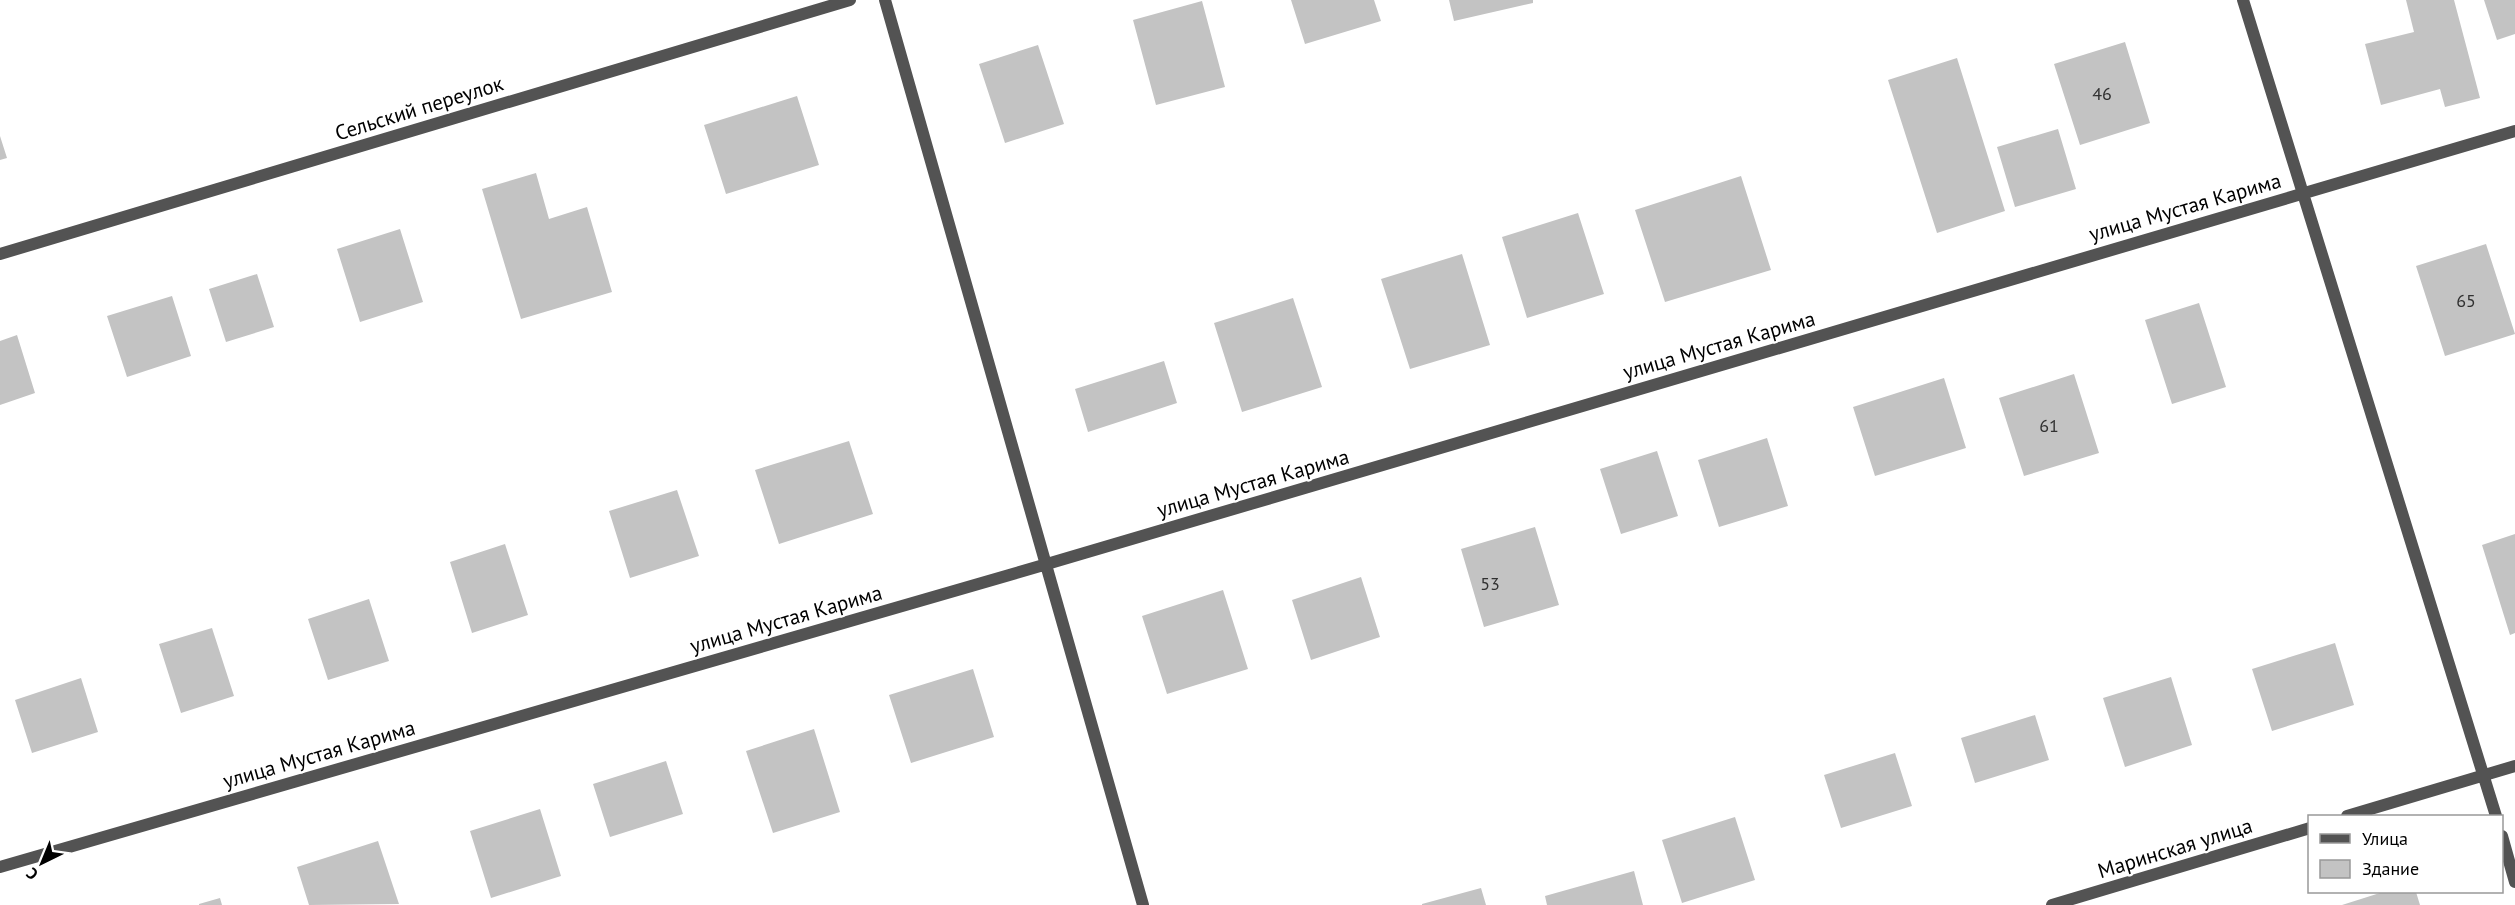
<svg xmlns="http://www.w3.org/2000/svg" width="2515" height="905" font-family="'PT Sans',sans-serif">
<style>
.building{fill:#c3c3c3}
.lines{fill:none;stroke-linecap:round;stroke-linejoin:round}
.minor{stroke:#535353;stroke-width:12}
.labels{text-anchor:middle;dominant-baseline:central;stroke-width:4.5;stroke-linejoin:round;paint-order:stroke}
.number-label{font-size:18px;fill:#313131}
.street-label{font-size:21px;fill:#000;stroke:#fff}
</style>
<rect width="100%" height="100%" fill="#fff"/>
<path class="building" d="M1291,0h83l7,21 -76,23z
M1449,0h84v3l-79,18z
M2406,0h48l26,98 -35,9 -5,-18 -59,16 -16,-61 49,-12z
M2484,0h31v34l-18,6z
M1202,1l23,86 -69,18 -23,-85z
M2125,42l25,81 -70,22 -26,-81z
M1038,45l26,79 -59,19 -26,-79z
M1957,58l48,153 -68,22 -49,-153z
M797,96l22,69 -93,29 -22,-69z
M2058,129l18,60 -61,18 -18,-60z
M0,136l7,22 -7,2z
M536,173l13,46 38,-12 25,85 -91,27 -39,-130z
M1741,176l30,94 -106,32 -30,-92z
M1578,213l26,81 -77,24 -25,-81z
M400,229l23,73 -63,20 -23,-73z
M2486,244l29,90 -70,22 -29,-90z
M1462,254l28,91 -80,24 -29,-90z
M257,274l17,53 -48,15 -17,-53z
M172,296l19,60 -64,21 -20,-61z
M1293,298l29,89 -80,25 -28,-89z
M2199,303l27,84 -54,17 -27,-84z
M17,335l18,58 -35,12v-64z
M1164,361l13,42 -89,29 -13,-43z
M2074,374l25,79 -75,23 -25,-78z
M1944,378l22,70 -91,28 -22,-69z
M1767,438l21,68 -69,21 -21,-67z
M849,441l24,73 -94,30 -24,-74z
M1657,451l21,65 -57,18 -21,-65z
M677,490l22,66 -69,22 -21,-67z
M1535,527l24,78 -75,22 -23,-78z
M2515,534v99l-5,2 -28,-90z
M505,544l23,71 -56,18 -22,-71z
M1361,577l19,60 -69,23 -19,-60z
M1223,590l25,79 -81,25 -25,-78z
M369,599l20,62 -61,19 -20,-61z
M212,628l22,68 -53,17 -22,-69z
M2335,643l19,62 -82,26 -20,-62z
M973,669l21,68 -83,26 -22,-68z
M2171,677l21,68 -67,22 -22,-69z
M81,678l17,54 -66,21 -17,-53z
M2035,715l14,45 -74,23 -14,-45z
M814,729l26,83 -67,21 -27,-82z
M1895,753l17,53 -71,22 -17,-53z
M666,761l17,53 -73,23 -17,-53z
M540,809l21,67 -70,22 -21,-67z
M1735,817l20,63 -73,23 -20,-63z
M378,841l21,63 -90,1 -12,-38z
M1634,871l9,34h-96l-2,-9z
M1481,888l5,17h-64v-1z
M2383,892h33l4,13h-78z
M220,898l2,7h-23v-1z"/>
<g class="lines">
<path class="minor" d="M885,0l258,905
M2243,0l253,816
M0,254l850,-254
M2347,816l168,-50
M2502,836l13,46
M0,867l1047,-303 1468,-433
M2052,905l258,-77"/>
</g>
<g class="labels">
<g class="number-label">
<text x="2102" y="93">46</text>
<text x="2466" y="300">65</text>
<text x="2049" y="425">61</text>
<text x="1490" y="583">53</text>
</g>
<g class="street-label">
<text transform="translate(419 108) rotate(-17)">Сельский переулок</text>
<text transform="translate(2185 207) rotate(-16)">улица Мустая Карима</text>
<text transform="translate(1719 345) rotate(-16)">улица Мустая Карима</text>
<text transform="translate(1253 483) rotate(-16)">улица Мустая Карима</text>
<text transform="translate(786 619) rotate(-16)">улица Мустая Карима</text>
<text transform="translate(319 754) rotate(-16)">улица Мустая Карима</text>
<text transform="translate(2175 848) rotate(-17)">Маринская улица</text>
</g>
</g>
<rect x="2308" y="815" width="195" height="78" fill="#ffffff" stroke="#999999" stroke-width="1.5"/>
<rect x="2320" y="834" width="30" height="9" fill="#535353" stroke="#999999" stroke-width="1.5"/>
<text x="2362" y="845" font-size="18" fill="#000000">Улица</text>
<rect x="2320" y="860" width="30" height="18" fill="#c3c3c3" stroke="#999999" stroke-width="1.5"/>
<text x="2362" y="875" font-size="18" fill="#000000">Здание</text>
<g transform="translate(42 863) rotate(223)" stroke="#ffffff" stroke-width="4.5" paint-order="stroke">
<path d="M0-4.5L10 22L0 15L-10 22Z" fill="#000000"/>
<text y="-9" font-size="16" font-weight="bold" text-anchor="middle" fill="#000000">С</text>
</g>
</svg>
